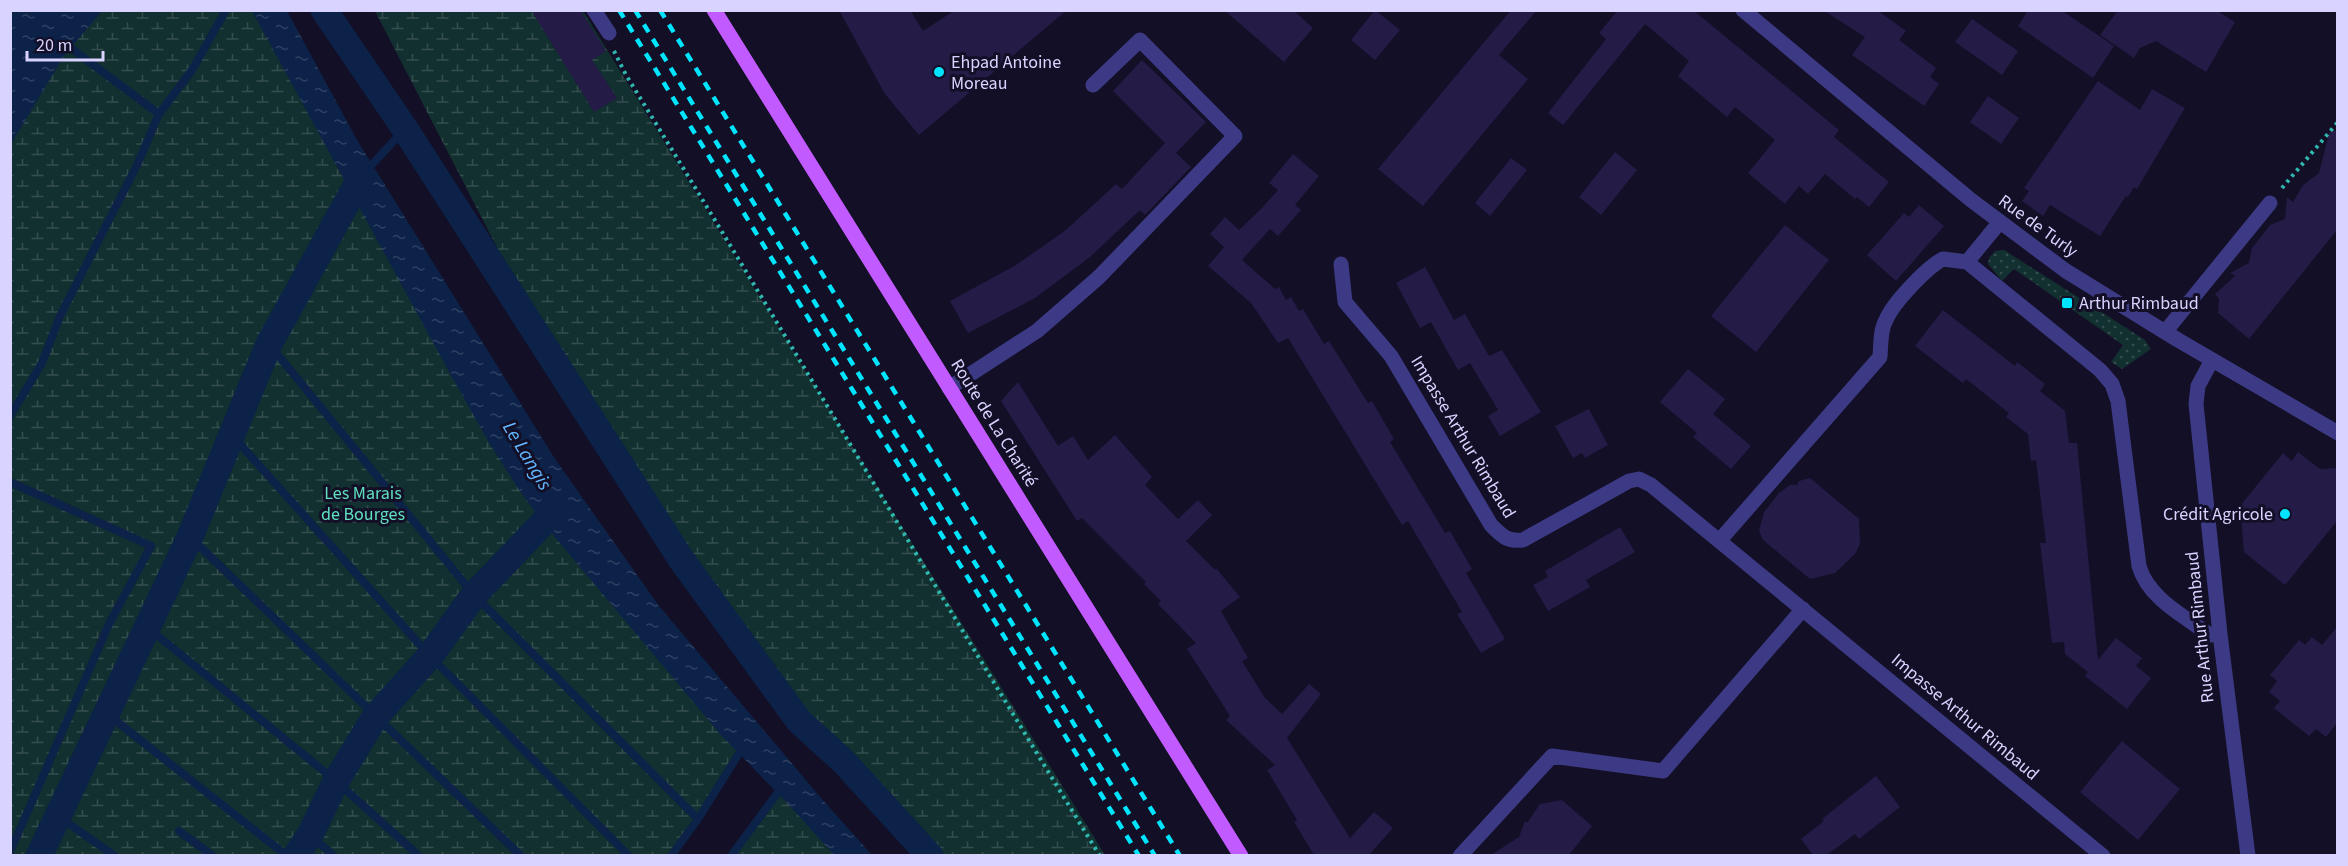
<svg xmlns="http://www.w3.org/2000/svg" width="2348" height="866" font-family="'Source Sans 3',sans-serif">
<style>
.grass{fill:url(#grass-dots)}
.wetland{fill:url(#wetland-marsh)}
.water{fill:url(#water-ripples)}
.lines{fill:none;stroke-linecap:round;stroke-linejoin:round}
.stream{stroke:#0c2248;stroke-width:8}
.canal{stroke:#0c2248;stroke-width:27}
.building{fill:#241b47}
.path{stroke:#2fb8b0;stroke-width:4;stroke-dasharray:3 4.5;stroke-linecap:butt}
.service{stroke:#3d3a85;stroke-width:15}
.minor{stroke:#3d3a85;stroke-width:15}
.primary{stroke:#c25bff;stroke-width:15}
.rail{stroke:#00e5ff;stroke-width:4.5;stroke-dasharray:9 8;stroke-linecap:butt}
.poi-dot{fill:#00e5ff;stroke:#130f26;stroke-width:2}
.labels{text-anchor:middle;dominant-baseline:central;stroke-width:6;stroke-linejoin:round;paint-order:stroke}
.poi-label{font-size:18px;fill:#d9d4ff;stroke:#130f26;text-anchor:start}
.street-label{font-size:18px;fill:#d9d4ff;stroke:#130f26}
.park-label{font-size:18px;fill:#5fe0c0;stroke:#130f26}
.water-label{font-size:20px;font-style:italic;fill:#62b6ff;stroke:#130f26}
</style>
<defs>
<pattern id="grass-dots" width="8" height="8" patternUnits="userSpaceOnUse" patternTransform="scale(1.5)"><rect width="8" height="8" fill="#12302f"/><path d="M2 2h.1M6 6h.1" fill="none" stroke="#344d4e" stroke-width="1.8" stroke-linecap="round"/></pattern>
<pattern id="wetland-marsh" width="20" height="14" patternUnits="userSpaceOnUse" patternTransform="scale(1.5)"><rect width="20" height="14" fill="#12302f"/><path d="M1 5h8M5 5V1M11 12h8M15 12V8" fill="none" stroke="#344d4e"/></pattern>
<pattern id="water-ripples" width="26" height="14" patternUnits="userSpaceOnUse" patternTransform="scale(1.5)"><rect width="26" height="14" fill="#0c2248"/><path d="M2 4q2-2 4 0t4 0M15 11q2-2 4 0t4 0" fill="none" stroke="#2f4163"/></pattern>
</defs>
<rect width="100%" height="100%" fill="#130f26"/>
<path class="grass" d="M2004,250l141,90 6,9 -29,20 -11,-7 12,-17 -109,-76 -12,12 -14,-17 1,-6 6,-7z"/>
<path class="wetland" d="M47,11h220l94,166 386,563 -75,115 -661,1v-779z
M375,11h208l522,844h-177l-129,-134 -231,-336z
M786,781l68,75h-119z"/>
<path class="water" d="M11,10l91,1 -38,45 -53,88z
M252,11h35l70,129 198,319 104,147 162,192 51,57h-38l-46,-51 -67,-69 -178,-212 -26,-36 -26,-41 -38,-67z"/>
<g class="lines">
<path class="stream" d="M64,43l95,71
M365,172l40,-43
M269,344l205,251 224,224
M10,416l32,-53 18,-47 77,-151 22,-51 33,-44 34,-60
M231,434l199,222 199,200
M10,482l141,64 -42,78 -99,228
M190,537l331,319
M147,627l189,154 83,75
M106,713l181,143
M59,817l56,39
M179,831l34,25
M310,835l24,21
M671,856l27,-37 45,-72
M731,856l51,-69"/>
<path class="canal" d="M324,10l81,119 276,430 118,162 44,40 87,95
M39,856l151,-319 79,-193 92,-167
M296,856l14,-21 26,-54 39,-64 55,-61 44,-61 69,-72 13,-17"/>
</g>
<path class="building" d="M531,10h49l26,41 -14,9 25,38 -23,14z
M839,10h71l13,21 32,-21h112l-148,125 -34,-41z
M1224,10h69l20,18 -29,34z
M1375,10l25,20 -25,30 -24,-20z
M1511,10h26l-38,45 29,24 -105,127 -45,-37z
M1618,10h75l146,120 -5,7 55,45 -20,25 -12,-10 -2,2 -30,-25 -17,20 -9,-8 -14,18 -37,-31 27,-33 -40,-33 -8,10 -49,-41 11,-15 -44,-37 -82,101 -15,-12 58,-74 -7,-6z
M1823,10h54l29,21 -7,9 37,28 -6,9 9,7 -15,22 -72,-51 13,-18z
M2028,10h33l53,36 -21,32 -75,-52z
M2118,10h98l19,12 -29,50 -50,-31 -16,7 -6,10 -34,-23z
M1972,19l46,32 -16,24 -47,-33z
M1142,60l64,62 -30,31 15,14 -46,48 -5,-5 -50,47 -55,41 -67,35 -18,-32 66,-36 50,-35 50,-46 6,5 43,-46 -52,-52z
M2098,81l42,29 12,-21 33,19 -48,81 -3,-2 -6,10 -2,-1 -26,40 -50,-31 -7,11 -21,-15 7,-10 -5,-3z
M1988,96l31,22 -18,26 -31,-22z
M2330,130l7,1v99l-88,109 -31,-26 1,-14 -4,-5 20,-18 -5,-3 19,-10 3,-15 18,-23 15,-6 2,-22 6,5 10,-17 16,-12z
M1615,152l22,18 -36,45 -22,-18z
M1293,154l26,22 -24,29 6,5 -23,26 -8,-7 -28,31 33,29 4,-2 7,13 5,-3 8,14 4,-2 21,35 5,-3 39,62 4,-2 22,38 -4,3 55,91 5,-2 22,38 -6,4 39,66 -24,14 -24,-39 5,-2 -54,-91 -6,4 -114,-187 -10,5 -27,-40 -43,-37 16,-19 -14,-13 15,-17 14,13 21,-20 18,-20 -9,-7z
M1511,158l16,12 -37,46 -15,-13z
M1919,205l25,21 -48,55 -29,-26 37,-42 5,4z
M1785,225l44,35 -73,92 -45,-36z
M1425,267l29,53 11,-6 24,42 13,-6 39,62 -41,24 -12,-20 10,-6 -28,-47 -12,7 -27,-48 -11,6 -24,-45z
M1943,310l72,56 2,-4 28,22 -5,7 25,20 4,32h8l21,217 18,-22 26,20 -6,8 15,12 -24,31 -42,-33 3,-4 -23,-18 -1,-12 -12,1 -12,-100h6l-10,-83 -5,1 -3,-27 -22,-17 3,-4 -43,-34 -3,4 -48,-37z
M1688,369l37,30 -12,15 38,32 -20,23 -38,-32 4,-4 -37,-31z
M1018,382l40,64 15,-10 15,24 27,-25 37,42 -7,8 33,34 20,-19 14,15 -26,26 29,29 1,-2 24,29 -19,14 27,47 -6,3 23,37 17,16 27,-30 12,10 -34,44 63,100 24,-26 19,16 -24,27h-55l-20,-33 3,-2 -30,-50 8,-5 -49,-45 4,-4 -43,-67 9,-6 -38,-39 3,-3 -17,-17 2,-2 -64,-64 -5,3 -76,-120z
M1589,409l19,36 -23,13 -3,-5 -9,5 -18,-32z
M2298,452l22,17 17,-1v53l-52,64 -41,-33 -4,-46 43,-53 9,8z
M1810,478l49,41 1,25 -5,10 -20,19 -25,6 -47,-39 -4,-9 5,-19 15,-19 11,-8h7l2,-4z
M1620,527l15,25 -49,28 4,7 -42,24 -15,-26 15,-8 -3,-6z
M2337,627v96l-11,14 -10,-8 -7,7 -35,-28 6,-7 -11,-9 8,-11 -7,-6 29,-35 6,5 7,-8 10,8z
M2122,741l58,48 -42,51 -58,-48z
M1876,776l24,31 -41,32 -4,-5 -28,21h-14l-12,-16 23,-18 -2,-2z
M1562,800l30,26 -23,29h-78l28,-18 6,-16 2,2 13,-19z"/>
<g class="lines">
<path class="path" d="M614,51l12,24c160,259 314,522 474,781
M2282,188l56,-66"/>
<path class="service" d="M2165,332l105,-129
M949,388l88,-57 62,-54 136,-141 -95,-96 -47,45"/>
<path class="minor" d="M594,10l15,23
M1743,10l228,190 95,71 112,69 160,93
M1967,262l133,108 12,14 6,17 21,165c9,32 45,50 71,69l10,-1
M1341,264l4,38 46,54 100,169c11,11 16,17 32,15l106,-59 10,-2 12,6 452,371
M2212,360l-14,26 -2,18 24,230 28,222
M1720,540l160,-183c1,-12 0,-27 6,-37 7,-17 41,-53 57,-61l24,3 32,-39
M1460,856l92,-100 111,15 140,-162"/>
<path class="primary" d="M714,10l527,846"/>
<path class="rail" d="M619,10l520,846
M635,10l520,846
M660,10l520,846"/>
</g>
<g class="poi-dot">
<circle cx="939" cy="72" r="6"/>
<rect x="2061" y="297" width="12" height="12" rx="3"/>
<circle cx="2285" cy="514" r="6"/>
</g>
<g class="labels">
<g class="poi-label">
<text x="951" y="62">Ehpad Antoine<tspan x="951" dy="21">Moreau</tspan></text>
<text x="2079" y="303">Arthur Rimbaud</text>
<text x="2273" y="514" text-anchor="end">Crédit Agricole</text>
</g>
<g class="street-label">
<text transform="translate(2038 226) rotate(36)">Rue de Turly</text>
<text transform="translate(994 423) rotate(58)">Route de La Charité</text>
<text transform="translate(1463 437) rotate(59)">Impasse Arthur Rimbaud</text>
<text transform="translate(2200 627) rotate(-96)">Rue Arthur Rimbaud</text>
<text transform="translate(1965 717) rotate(40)">Impasse Arthur Rimbaud</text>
</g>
<g class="park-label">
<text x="363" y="493">Les Marais<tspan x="363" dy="21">de Bourges</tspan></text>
</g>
<g class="water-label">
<text transform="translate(527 456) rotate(59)">Le Langis</text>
</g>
</g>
<rect width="2348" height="866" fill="none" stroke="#d9d4ff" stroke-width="24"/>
<path d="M27 51v9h76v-9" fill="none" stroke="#d9d4ff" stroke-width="3"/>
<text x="36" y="51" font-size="18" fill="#d9d4ff" stroke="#130f26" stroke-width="4.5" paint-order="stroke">20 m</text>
</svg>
